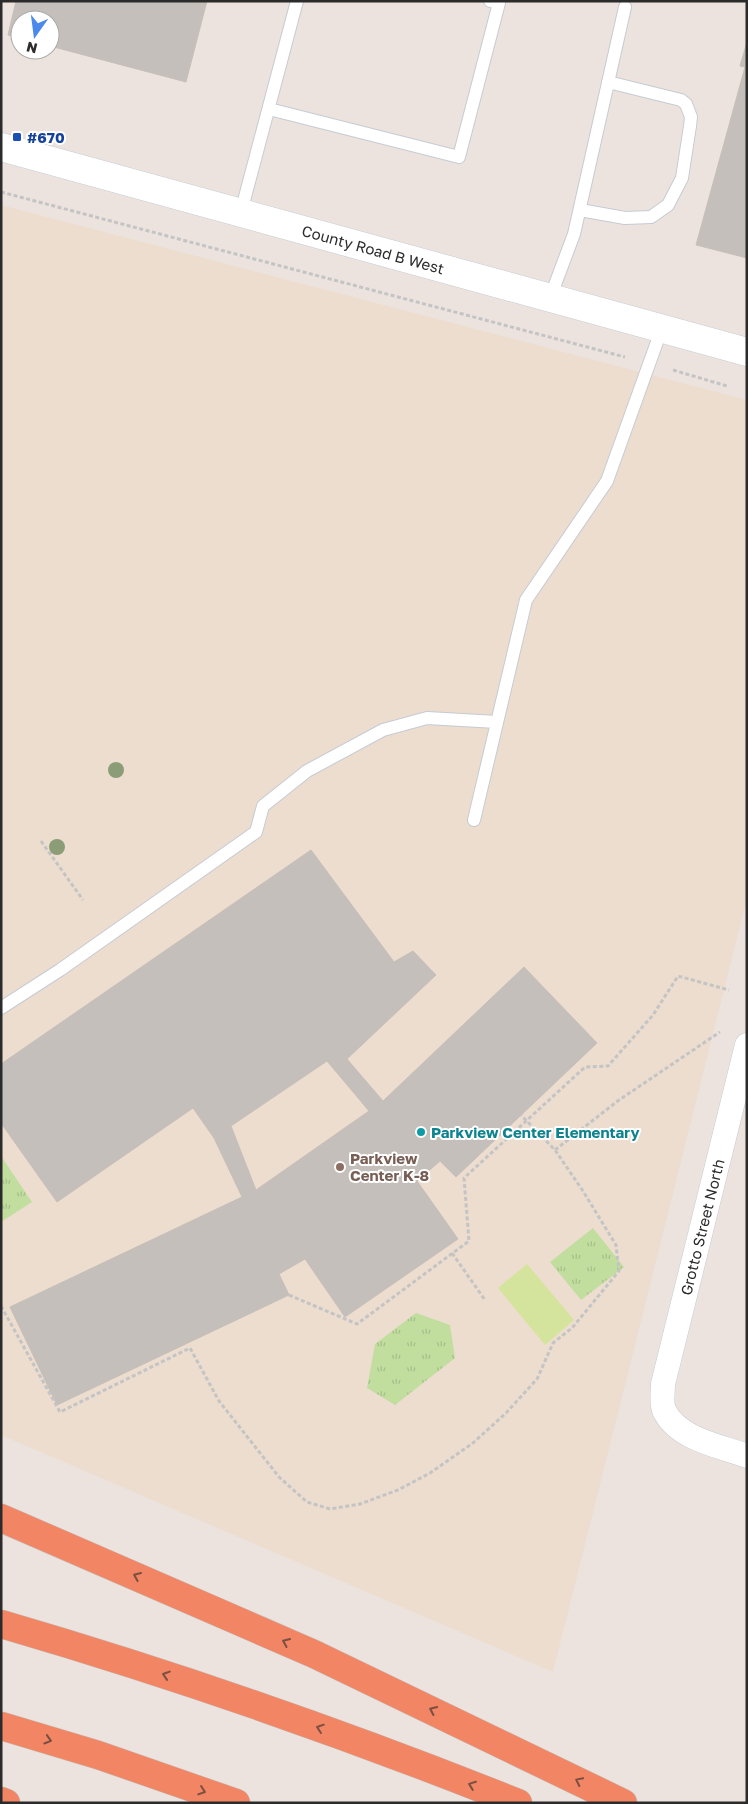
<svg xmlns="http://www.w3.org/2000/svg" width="748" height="1804" font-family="'Golos Text',sans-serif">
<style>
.education{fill:#ecddcf}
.grass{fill:url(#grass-tufts)}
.pitch{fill:#d4e49c}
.building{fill:#c4bfba;stroke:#c7bfb8;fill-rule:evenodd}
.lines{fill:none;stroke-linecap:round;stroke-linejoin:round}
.service-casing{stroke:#c6cbd3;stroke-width:14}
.minor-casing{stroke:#c6cbd3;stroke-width:25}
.tertiary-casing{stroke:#c6cbd3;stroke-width:29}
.motorway-casing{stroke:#c4c4c4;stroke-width:29}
.path{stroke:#c4c4c4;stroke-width:3;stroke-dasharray:4 2.5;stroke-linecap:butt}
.service{stroke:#fff;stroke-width:12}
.minor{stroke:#fff;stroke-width:24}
.tertiary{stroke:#fff;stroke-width:28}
.motorway{stroke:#f28563;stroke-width:28}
.tree{fill:#8b9d76}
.oneway{stroke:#7b4f41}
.transit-dot{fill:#1a4fb4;stroke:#fff;stroke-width:2}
.culture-dot{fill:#0f9aa8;stroke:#fff;stroke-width:2}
.education-dot{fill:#8d6e63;stroke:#fff;stroke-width:2}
.labels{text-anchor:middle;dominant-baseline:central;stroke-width:4;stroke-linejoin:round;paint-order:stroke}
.transit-label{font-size:15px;font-weight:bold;fill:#164399;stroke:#fff;text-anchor:start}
.street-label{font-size:15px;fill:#2b2b2b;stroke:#fff}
.culture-label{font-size:15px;font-weight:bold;fill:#0d838f;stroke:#fff;text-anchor:start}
.education-label{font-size:15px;font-weight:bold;fill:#785e54;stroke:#fff;text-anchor:start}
</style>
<defs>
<pattern id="grass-tufts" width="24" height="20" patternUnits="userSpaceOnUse" patternTransform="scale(1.25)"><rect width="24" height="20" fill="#c1de9f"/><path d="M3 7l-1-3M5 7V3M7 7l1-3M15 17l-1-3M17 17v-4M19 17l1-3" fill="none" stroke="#a6bf89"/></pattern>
</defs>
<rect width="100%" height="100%" fill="#ece3de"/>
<path class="education" d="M1,205l746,195v498l-194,774 -552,-237z"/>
<path class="grass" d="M1,1156l31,46 -31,20z
M593,1228l31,39 -43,33 -31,-38z
M416,1313l34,12 5,33 -60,47 -28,-17 8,-44z"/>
<path class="pitch" d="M527,1264l47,56 -29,25 -47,-57z"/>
<path class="building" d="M16,1h191l-21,81 -136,-36v-26h-30v18l-12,-3z
M747,42v216l-51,-13 49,-178 -5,-1z
M311,850l83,112 19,-11 23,24 -89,84 36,42 141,-134 73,76 -141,134 -16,-16 -23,20 41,58 -113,78 -40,-58 -26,15 10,21 -232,110 -47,-98 232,-110 -28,-59 -21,-30 -136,94 -56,-79v-59zM327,1061l42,50 -113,79 -25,-64z"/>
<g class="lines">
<defs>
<path id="service" d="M269,109l190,48 40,-154 -9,-2
M580,210l45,8 26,-1 17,-12 14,-27 8,-52 1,-9 -5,-13 -5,-4 -73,-18
M241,212l56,-211
M550,298l24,-64 51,-227
M474,820l52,-220 81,-119 55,-153
M1,1008l59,-38 196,-138 7,-26 44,-35 76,-41 44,-12 70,4"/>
<path id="minor" d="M747,1045l-84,339c0,8 -2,19 1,26 13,29 56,36 83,46"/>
<g id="tertiary">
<path id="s1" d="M1,147l746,205"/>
</g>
<path id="motorway" d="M1,1518l313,136 309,149
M1,1624c175,51 347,111 517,179
M1,1726l97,29 138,48
M1,1801l5,2"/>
</defs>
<use href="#service" class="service-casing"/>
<use href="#minor" class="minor-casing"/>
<use href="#tertiary" class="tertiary-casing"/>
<use href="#motorway" class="motorway-casing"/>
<path class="path" d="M1,192l624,165
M673,370l54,16
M41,841l42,59
M555,1150l64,-50 101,-68
M452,1253l33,47
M289,1295l68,29 112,-83 -5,-63 121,-111 23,-1 45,-51 25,-39 51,14
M1,1306l59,106 130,-64 29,53 60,76 28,25 23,7 30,-5 38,-14 32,-17 43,-30 33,-30 31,-34 16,-36 19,-15 47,-57 -3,-26 -33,-54 -28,-41 -34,-35"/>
<use href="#service" class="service"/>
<use href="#minor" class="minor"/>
<use href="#tertiary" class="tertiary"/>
<use href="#motorway" class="motorway"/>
</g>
<g class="tree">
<circle cx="116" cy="770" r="8"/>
<circle cx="57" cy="847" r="8"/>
</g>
<defs><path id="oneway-chevron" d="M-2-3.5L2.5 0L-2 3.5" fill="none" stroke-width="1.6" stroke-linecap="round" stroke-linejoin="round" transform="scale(1.25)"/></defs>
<g class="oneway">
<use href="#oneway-chevron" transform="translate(137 1576) rotate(-157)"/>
<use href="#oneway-chevron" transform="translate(286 1642) rotate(-156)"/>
<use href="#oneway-chevron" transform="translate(166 1675) rotate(-162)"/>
<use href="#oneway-chevron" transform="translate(433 1710) rotate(-155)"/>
<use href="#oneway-chevron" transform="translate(320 1728) rotate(-161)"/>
<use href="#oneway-chevron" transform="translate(48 1740) rotate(17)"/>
<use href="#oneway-chevron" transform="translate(579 1781) rotate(-154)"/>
<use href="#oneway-chevron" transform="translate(472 1785) rotate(-159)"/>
<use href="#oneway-chevron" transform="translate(202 1791) rotate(19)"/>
</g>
<rect class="transit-dot" x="12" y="132" width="10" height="10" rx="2.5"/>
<circle class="culture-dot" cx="421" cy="1132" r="5"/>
<circle class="education-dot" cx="340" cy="1167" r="5"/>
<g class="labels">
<g class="transit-label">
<text x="27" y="137">#670</text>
</g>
<g class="street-label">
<text stroke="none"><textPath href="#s1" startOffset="386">County Road B West</textPath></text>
<text transform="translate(702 1227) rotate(-76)">Grotto Street North</text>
</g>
<g class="culture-label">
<text x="431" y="1132">Parkview Center Elementary</text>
</g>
<g class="education-label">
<text x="350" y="1158">Parkview<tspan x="350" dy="17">Center K-8</tspan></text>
</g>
</g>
<rect width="748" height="1804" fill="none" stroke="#2b2b2b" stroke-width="5"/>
<g transform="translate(35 35) rotate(194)"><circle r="24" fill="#ffffff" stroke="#aaaaaa"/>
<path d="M0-4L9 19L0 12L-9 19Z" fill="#4b89ec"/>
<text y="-8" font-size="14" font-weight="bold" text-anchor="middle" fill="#2b2b2b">N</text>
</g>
</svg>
